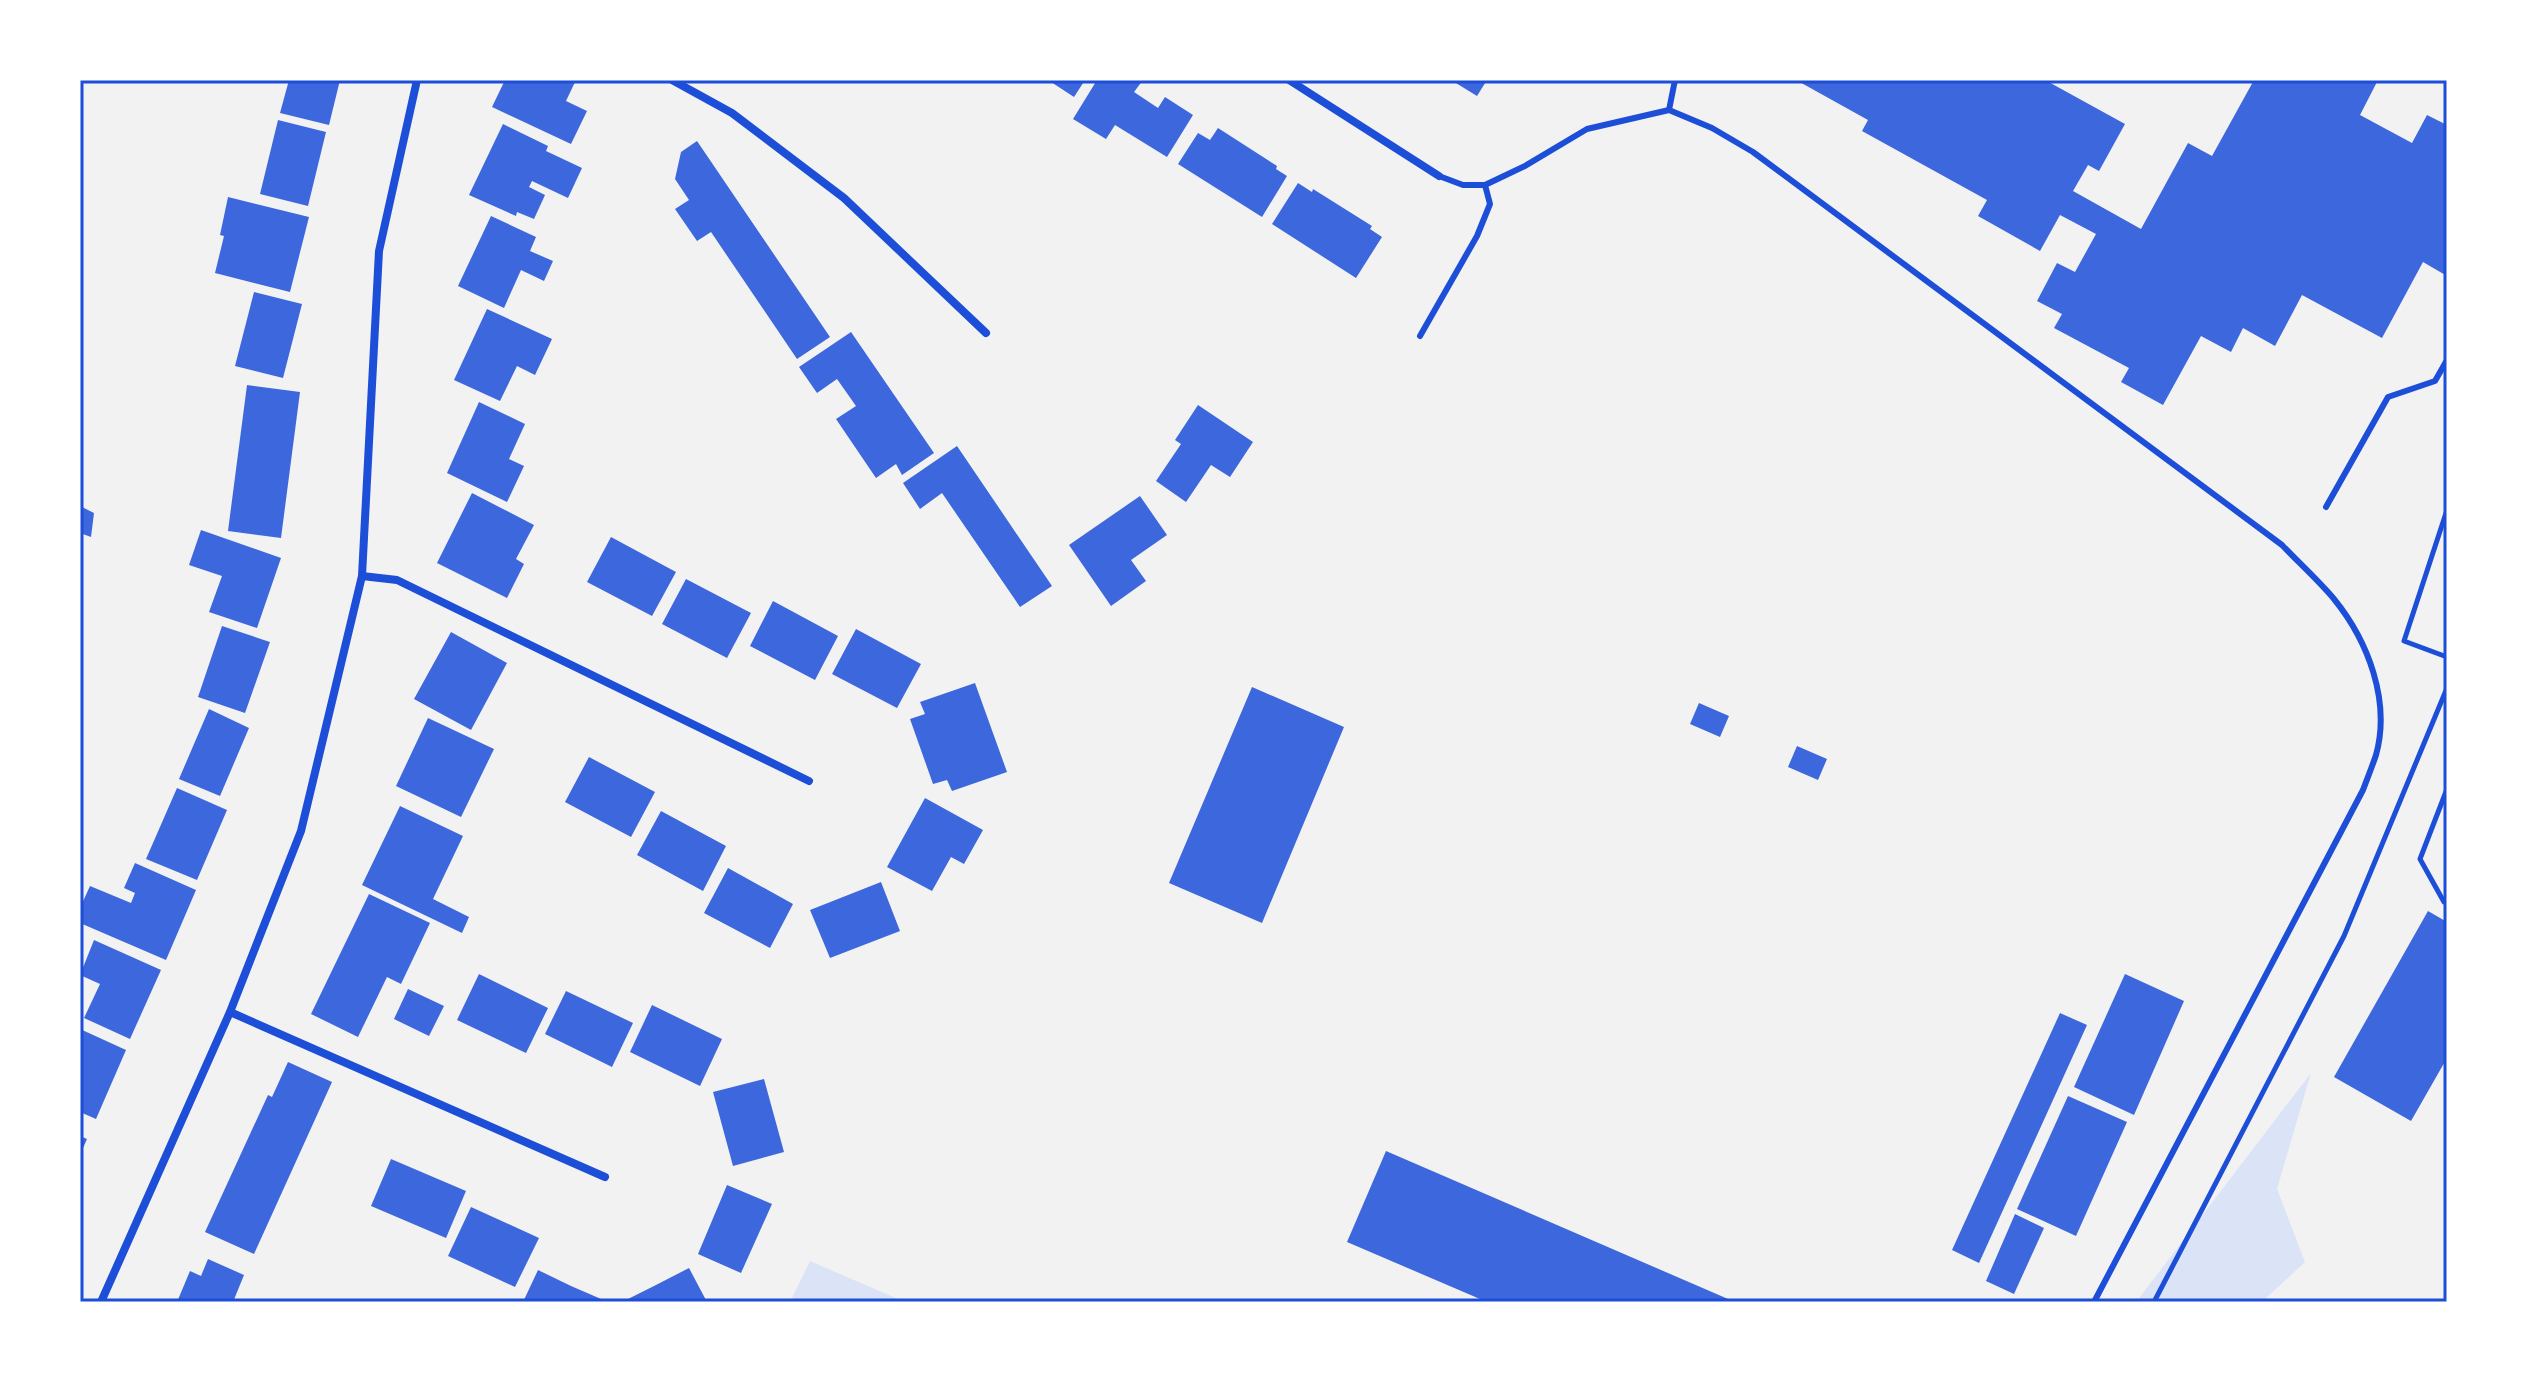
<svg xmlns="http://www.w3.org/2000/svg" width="2527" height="1382" font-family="'Open Sans',sans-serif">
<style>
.green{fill:#dbe4f7}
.building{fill:#3d67dc}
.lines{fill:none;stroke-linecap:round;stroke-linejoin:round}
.path{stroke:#1d4ed8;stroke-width:5}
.service{stroke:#1d4ed8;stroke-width:6}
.minor{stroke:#1d4ed8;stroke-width:8}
.neatline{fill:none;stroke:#1d4ed8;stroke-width:3}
</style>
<rect width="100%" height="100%" fill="#f2f2f2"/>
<path class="green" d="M2311,1073l-34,116 28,73 -43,40h-126z
M810,1261l95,41h-115z"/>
<path class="building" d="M289,80h51l-11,45 -49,-12z
M505,80h71l-10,21 21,10 -16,33 -79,-37z
M1048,80h37l-11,17z
M1097,80h46l-9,12 24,16 7,-11 28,18 -26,42 -52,-32 -9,14 -33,-20z
M1451,80h36l-10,16z
M1796,80h249l80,44 -26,47 -11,-6 -15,26 68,38 47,-86 24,13 42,-76h124l-18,35 52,28 15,-28 20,10v151l-24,-14 -41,76 -80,-43 -27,51 -32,-18 -12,24 -30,-16 -38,69 -42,-23 8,-14 -75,-40 8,-14 -25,-13 20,-38 18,9 21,-38 -36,-19 -20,36 -62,-35 9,-16 -125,-69 6,-11z
M278,120l48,12 -18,74 -48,-12z
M503,124l45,22 -2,5 36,17 -14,30 -36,-17 -3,6 16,8 -11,24 -17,-7 -1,4 -47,-21z
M1218,128l59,38 -1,3 11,7 -25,41 -84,-53 20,-31 12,7z
M697,141l133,196 -33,22 -86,-127 -14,9 -22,-32 14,-9 -14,-21 6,-27z
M1298,183l14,9 1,-3 59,37 -2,3 12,8 -26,41 -84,-54z
M228,197l81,20 -19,75 -75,-19 9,-37 -4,-1z
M491,216l45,21 -6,14 23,10 -9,20 -23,-11 -17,38 -46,-22z
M254,292l48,12 -19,74 -48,-12z
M487,309l65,30 -17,36 -18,-9 -17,35 -46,-21z
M851,332l83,121 -32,22 -6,-11 -20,14 -40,-59 20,-13 -19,-27 -20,14 -18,-26z
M247,385l53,7 -19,146 -53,-7z
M479,402l46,22 -16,35 15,7 -17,36 -60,-29z
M1198,405l55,37 -23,35 -19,-12 -25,37 -30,-21 25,-37 -6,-4z
M957,446l95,140 -32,21 -78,-114 -22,16 -17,-26z
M472,493l62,32 -18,34 8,5 -17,34 -70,-35z
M1140,496l27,39 -36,25 15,21 -35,25 -42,-61z
M80,506l14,7 -3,24 -11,-4z
M201,530l80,28 -24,70 -48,-16 13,-36 -33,-11z
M611,537l65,35 -24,44 -65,-34z
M686,579l65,34 -24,45 -65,-34z
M773,601l65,35 -23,44 -65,-34z
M222,626l48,16 -25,71 -47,-16z
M856,629l65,35 -24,44 -65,-34z
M451,632l56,31 -36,67 -57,-31z
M975,683l32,89 -55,19 -5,-11 -14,4 -23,-65 15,-5 -5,-12z
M1252,687l92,40 -82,196 -93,-40z
M1699,703l30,13 -9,21 -30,-13z
M209,709l40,19 -29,68 -41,-17z
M428,718l66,31 -33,68 -65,-31z
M1797,746l30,13 -9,21 -30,-13z
M589,757l66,35 -24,45 -66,-35z
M177,788l50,22 -30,70 -51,-21z
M925,798l58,32 -19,34 -13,-7 -19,34 -45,-24z
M400,806l63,30 -30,63 36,18 -7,16 -100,-48z
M661,811l65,35 -23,45 -66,-36z
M135,863l61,27 -30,70 -86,-37v-15l10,-22 41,17 4,-10 -11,-5z
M728,868l65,36 -23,44 -66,-35z
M881,882l19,49 -70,27 -20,-48z
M369,894l61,29 -29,61 -14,-7 -29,60 -47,-23z
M2428,911l19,11v136l-36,63 -77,-44z
M94,940l67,30 -31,69 -46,-21 16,-34 -20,-9z
M479,974l69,34 -22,45 -69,-33z
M2125,974l59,27 -50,114 -60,-28z
M408,989l36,17 -15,30 -35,-17z
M566,991l67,32 -21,44 -67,-33z
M652,1005l70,34 -22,47 -70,-34z
M2060,1013l27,12 -108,238 -27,-13z
M80,1029l46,21 -30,69 -16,-7z
M288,1062l44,20 -78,172 -49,-22 63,-137 4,2z
M764,1079l20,73 -51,14 -20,-74z
M2068,1096l59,26 -51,114 -59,-27z
M80,1136l7,3 -7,16z
M1386,1151l349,151h-248l-140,-60z
M391,1159l75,32 -20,47 -75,-32z
M727,1185l45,19 -31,69 -43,-19z
M471,1207l68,31 -24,49 -67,-31z
M2015,1214l29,14 -30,66 -28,-13z
M208,1259l36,16 -11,27h-56l13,-31 11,5z
M689,1268l18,34h-85l34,-17z
M538,1270l33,16 37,16h-85z"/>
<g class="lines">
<path class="path" d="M2447,510l-43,131 43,16
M2444,902l-24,-43 27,-70
M2154,1302l190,-366 103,-248"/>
<path class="service" d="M1669,110l6,-30
M1439,176l24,9h22l40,-19 62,-37 82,-19 43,18 41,24 529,393c17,18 36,35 52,54 34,42 57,102 42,156 -4,12 -9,24 -13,35l-269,512
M1420,336l57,-100 13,-32 -5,-19
M2326,507l62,-110 47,-16 12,-21"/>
<path class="minor" d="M672,80l60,33 112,85 142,135
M1289,80l150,96
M362,576l35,4 412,201
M230,1012l375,165
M101,1302l129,-290 71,-181 61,-255 17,-325 38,-171"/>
</g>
<rect width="2527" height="1382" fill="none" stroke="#ffffff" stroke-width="164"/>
<rect x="82" y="82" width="2363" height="1218" class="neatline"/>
</svg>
